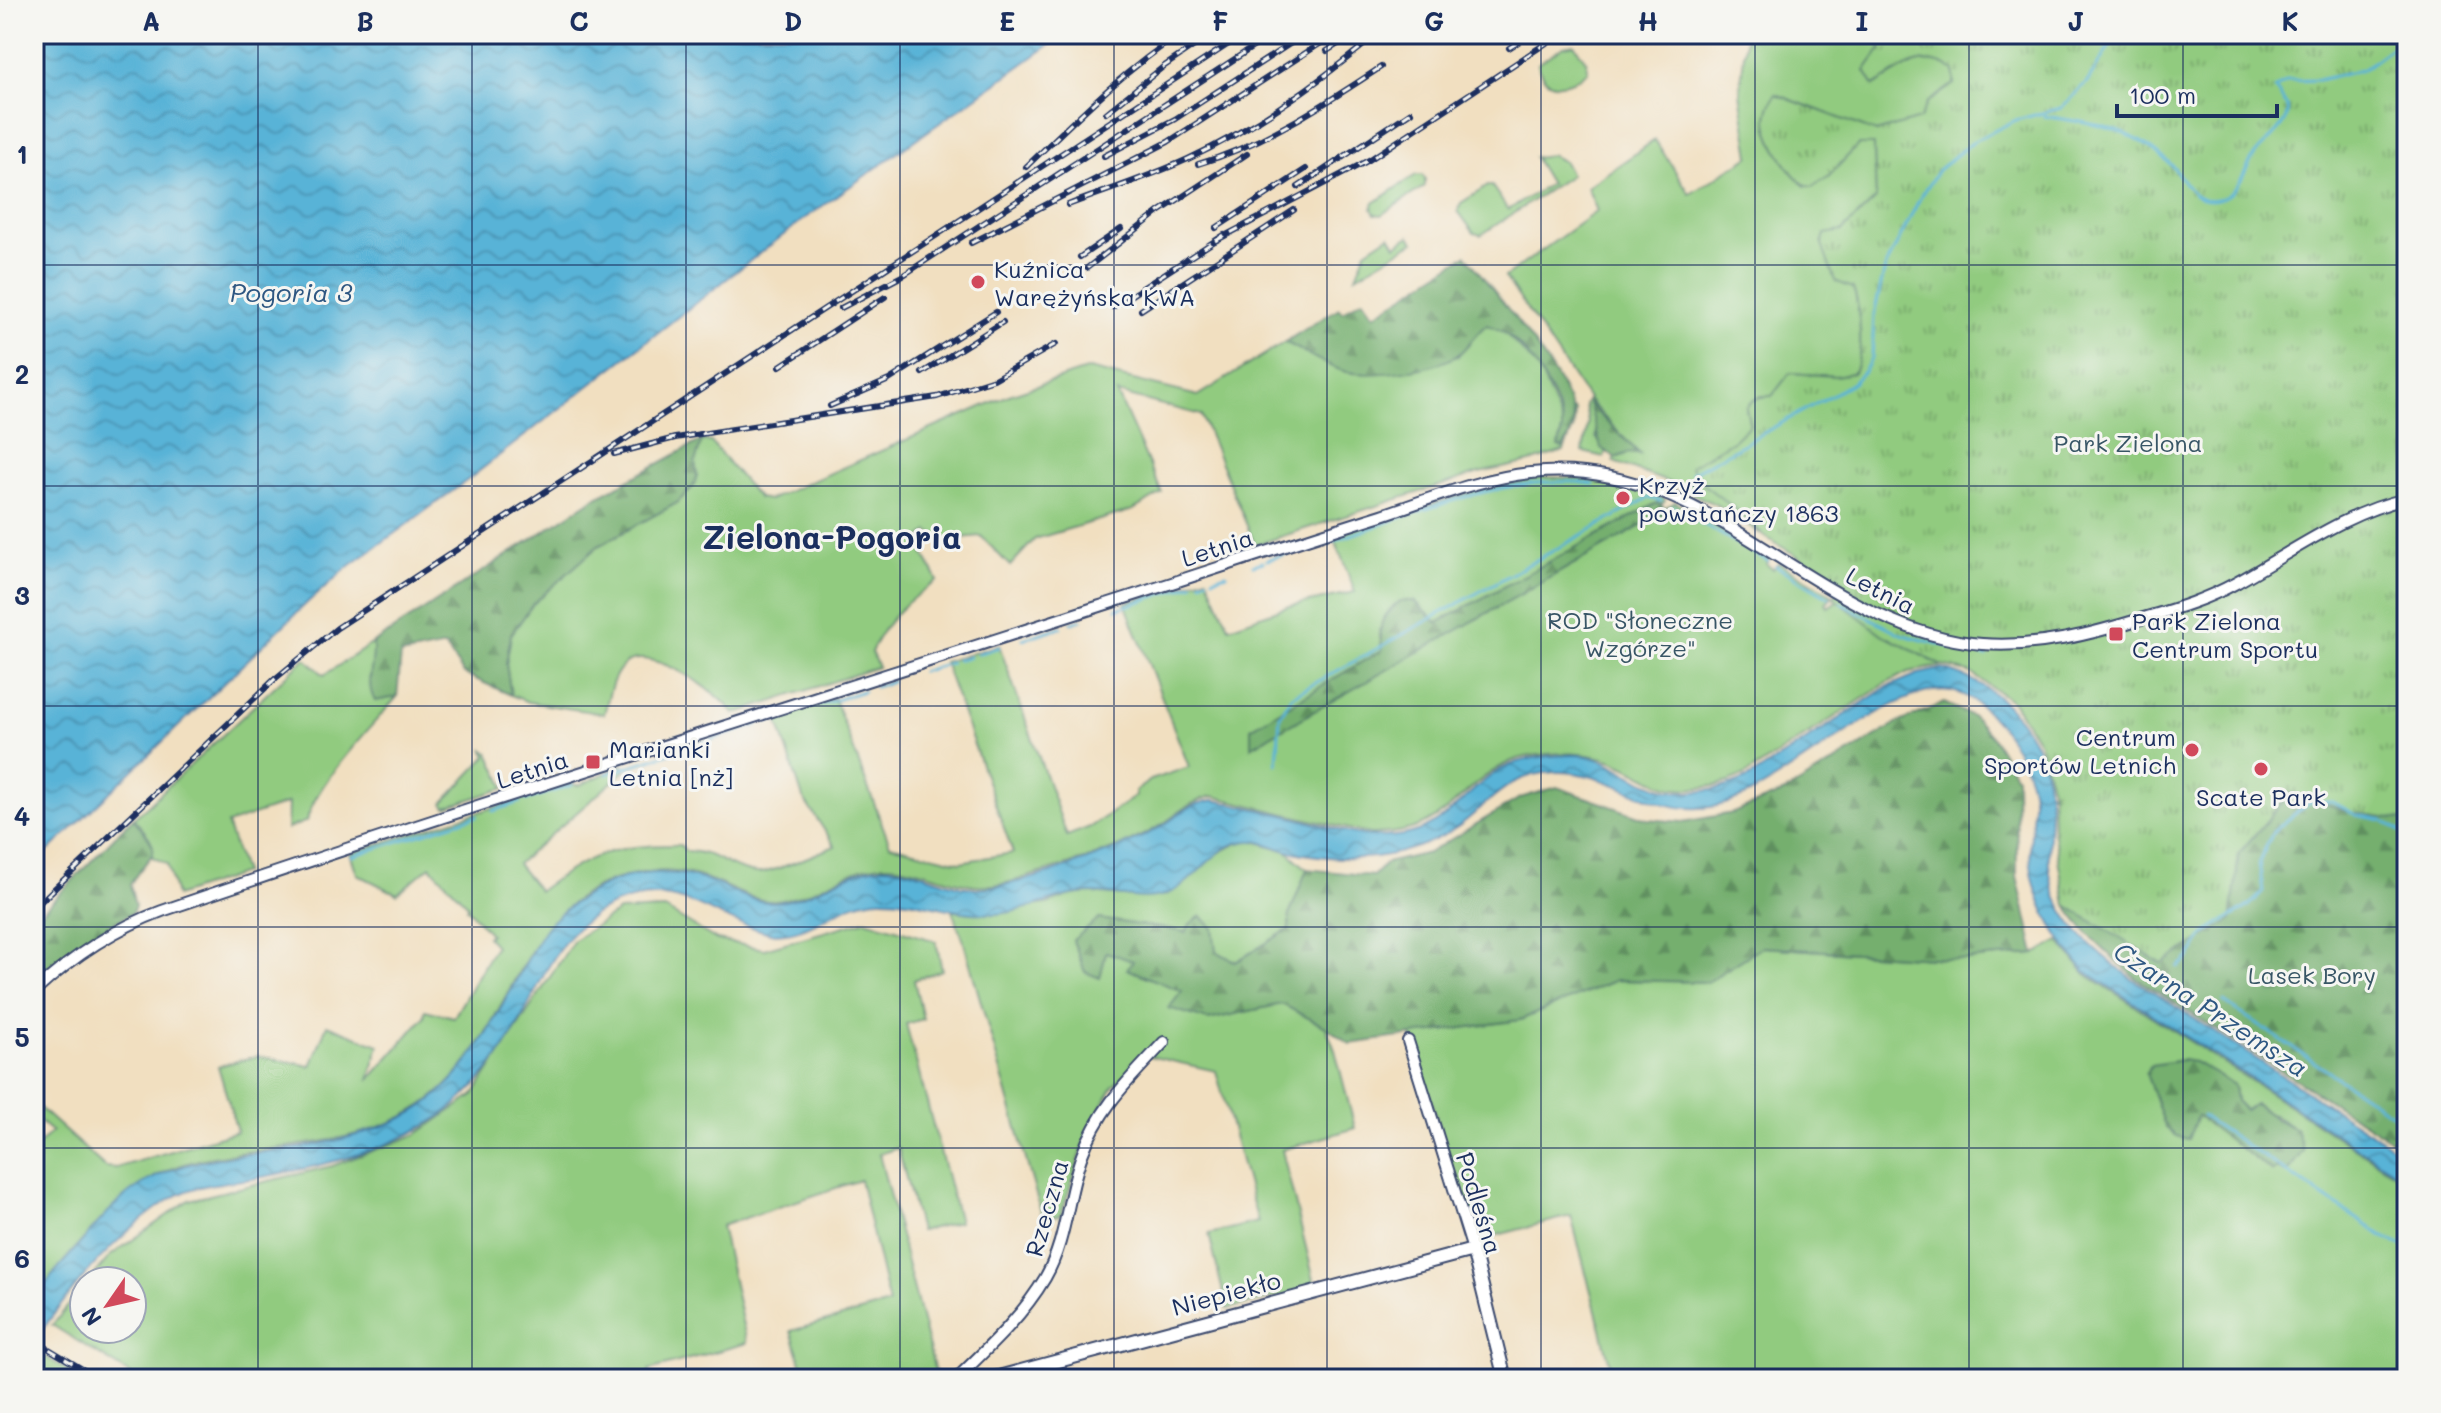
<svg xmlns="http://www.w3.org/2000/svg" width="2441" height="1413" font-family="Mali,sans-serif">
<style>
.green{fill:#91cb7f;stroke:#567d6e;stroke-width:2;fill-rule:evenodd}
.forest{fill:url(#forest-firs);stroke:#486f66;stroke-width:2}
.park{fill:url(#park-tufts);stroke:#567d6e;stroke-width:2}
.water{fill:url(#water-waves);stroke:#3a719a;stroke-width:2}
.lines{fill:none;stroke-linecap:round;stroke-linejoin:round}
.stream{stroke:#59b3d7;stroke-width:3}
.minor-casing{stroke:#3b496d;stroke-width:14}
.tertiary-casing{stroke:#3b496d;stroke-width:16}
.minor{stroke:#fff;stroke-width:10}
.tertiary{stroke:#fff;stroke-width:12}
.rail-casing{stroke:#1b2f5e;stroke-width:6}
.rail{stroke:#f6f6f2;stroke-width:3;stroke-dasharray:9;stroke-linecap:butt}
.grid{fill:none;stroke:#1b2f5e;stroke-width:2;stroke-opacity:0.55}
.poi-dot{fill:#d1495b;stroke:#f6f6f2;stroke-width:3}
.labels{text-anchor:middle;dominant-baseline:central;stroke-width:6;stroke-linejoin:round;paint-order:stroke}
.poi-label{font-size:24px;fill:#1b2f5e;stroke:#f6f6f2;text-anchor:start}
.park-label{font-size:24px;fill:#385666;stroke:#f6f6f2}
.street-label{font-size:24px;fill:#1b2f5e;stroke:#f6f6f2}
.water-label{font-size:26px;font-style:italic;fill:#2e5782;stroke:#f6f6f2}
.district-label{font-size:32px;font-weight:bold;fill:#1b2f5e;stroke:#f6f6f2}
.neatline{fill:none;stroke:#1b2f5e;stroke-width:3}
.grid-label{font-size:26px;text-anchor:middle;font-weight:bold;fill:#1b2f5e}
</style>
<defs>
<pattern id="forest-firs" width="22" height="20" patternUnits="userSpaceOnUse" patternTransform="scale(2)"><rect width="22" height="20" fill="#74af6e"/><path d="M5 1l3.5 6h-7zM16 11l3.5 6h-7z" fill="#5e8f5e"/></pattern>
<pattern id="park-tufts" width="24" height="20" patternUnits="userSpaceOnUse" patternTransform="scale(2)"><rect width="24" height="20" fill="#91cb7f"/><path d="M3 7l-1-3M5 7V3M7 7l1-3M15 17l-1-3M17 17v-4M19 17l1-3" fill="none" stroke="#76a56b"/></pattern>
<pattern id="water-waves" width="16" height="10" patternUnits="userSpaceOnUse" patternTransform="scale(2)"><rect width="16" height="10" fill="#59b3d7"/><path d="M0 5q4-4 8 0t8 0" fill="none" stroke="#4992b2"/></pattern>
</defs>
<rect width="100%" height="100%" fill="#f6f6f2"/>
<filter id="ink" filterUnits="userSpaceOnUse"><feTurbulence type="fractalNoise" baseFrequency=".0125" numOctaves="2"/><feDisplacementMap in="SourceGraphic" scale="16" xChannelSelector="R" yChannelSelector="G"/><feConvolveMatrix kernelMatrix="1 2 1 2 8 2 1 2 1" color-interpolation-filters="sRGB"/></filter>
<filter id="wash" filterUnits="userSpaceOnUse"><feTurbulence type="fractalNoise" baseFrequency=".006" numOctaves="4" result="noise"/><feDisplacementMap in="SourceGraphic" scale="32" xChannelSelector="R" yChannelSelector="G"/><feGaussianBlur stdDeviation="1.8" result="paint"/><feColorMatrix in="noise" values="0 0 0 0 0 0 0 0 0 0 0 0 0 0 0 0 0 1.4 0 .05"/><feComposite in="paint" operator="in"/></filter>
<g filter="url(#wash)">
<rect width="100%" height="100%" fill="#f1dfc0"/>
<path class="green" d="M1746,34h134l1,15 -16,22 9,15c28,-17 50,-37 80,-15v13l-27,19 -7,16 -44,13 -100,-38c-4,7 -9,16 -9,24 -1,22 23,54 38,68l23,-9 30,-33 16,1 2,54 -34,32c6,32 30,115 11,142l-18,3 -45,-3 -18,23h-12l-14,12 4,17 -16,15 -43,26 74,71 -44,-30 -51,-24 -56,-21 2,-4 12,-5 11,1 -49,-52 6,20v15l10,16 -2,4 -21,-5 5,-29 -3,-18 3,-6 -83,-122 92,-66 -10,-24 68,-47 35,54 60,-38 -10,-63z
M1574,44l13,18 1,9c-19,16 -45,22 -50,-8l26,-17z
M1551,155l13,7 7,13 -90,60 -7,-2 -16,-22 3,-8 27,-17h4l16,24 42,-26 -16,-27z
M1416,175h6l3,4v7l-44,29 -6,-1 -3,-5 2,-6z
M1390,235l6,10 14,-9 4,6 -58,34 10,-25z
M1486,325l14,3 39,41 24,56 -4,22 15,-24 -2,-14 3,1 -1,17 -10,24 -34,11 -51,11 -224,72 -54,-130 -84,-22 45,100 -29,17 -98,29 -25,27 -29,-30 -40,4 -12,-9 -12,10 21,40c-31,19 -51,37 -67,71l7,15 -144,47c-12,-21 -84,-69 -108,-51 -15,12 -17,34 -22,51l-76,-12 -17,-7 -5,-31 5,-30 22,-31 65,-57 79,-43 16,-16 4,-11 -2,-14 7,-22 9,2 47,56 11,2 240,-105 80,-26 109,27 87,-54 58,29 66,-2 49,-13 16,-21z
M1543,477l53,2v3l28,6 -2,11h3l2,-11 16,5 1,-3 20,8 1,3 -4,4 -4,-2 -220,120 -22,-22 -36,29 3,20 -131,78v18l417,-235 -2,-3 9,-6 94,55 -2,8 6,4 6,-6 54,32 -7,8 2,4 10,-7 45,35 59,31 -34,6 -23,12 -133,87c-21,13 -50,20 -76,17 -22,-3 -41,-19 -61,-26 -20,-8 -46,-10 -67,-8 -11,1 -25,2 -36,7 -58,26 -64,75 -142,73l-158,-38c-22,5 -35,19 -54,31 -36,21 -77,34 -117,46 -13,3 -26,9 -40,11 -41,8 -75,-18 -116,-19 -37,0 -73,35 -112,36 -19,0 -37,-10 -53,-17 -35,-16 -73,-17 -109,-3 -101,37 -103,170 -190,225 -62,40 -138,39 -208,51 -60,10 -94,41 -132,85 -17,19 -33,37 -47,60v-154l18,-16 -18,-15v-14l71,64 11,1 121,-37 -19,-65 39,-10 54,10 16,-41 52,20 -10,35 55,-63 1,-7 29,7 41,-71 -8,-9 3,-3 -23,-26 2,-2 -39,-40 -33,28 -40,-20 -7,-21 223,-71 1,3h6l43,-20 2,6 -108,93 22,27c51,-38 78,-47 141,-46l5,6c31,0 46,20 72,22 15,1 62,-21 78,-27l-32,-48 -27,-82 58,-18 56,147 70,17 53,-9 -69,-191 55,-17 68,191 23,-9 46,-31 -1,-5 16,-11 38,-13 -64,-164 82,-26 22,50 57,-20 69,-15 -22,-57 147,-46z
M373,643l1,18 -5,19 6,21 22,-4c-24,28 -84,89 -90,124l-20,8 1,-26 -61,21 17,49 -68,23 -9,-32 -15,-7c5,-16 -8,-26 -19,-38l172,-161 19,17z
M483,749l6,4 16,35 -59,19 -3,-4 44,-47z
M1251,840l36,11 20,18 -18,47v13l-54,33 -20,-11 -2,-23 -27,4 -87,-13 -26,22 12,31 15,6 6,-27 28,10 -6,8 55,22 -13,17 38,12 74,-16 44,23 9,23 20,78 -73,22 34,138 -89,21 -18,-75 49,-12 -42,-151 -71,-16 -32,31 -24,44 -28,85 -18,4 -81,-283 -10,-25 24,2 71,-9 24,-9 19,-2 46,4 30,-2 50,-41 20,-10z
M665,909l52,31 47,9 102,-29 70,21 6,29 -28,10 9,39 -17,5 53,198 -39,9 -22,-83 -19,6 58,225h-131l-15,-48 98,-27 -29,-124 -139,46 26,117 -98,27 1,9h-512l-86,-54 32,-38v42h48v-48h-43l21,-25 79,-56 143,-34 83,-31 58,-39 101,-156 45,-29z
M2059,941l27,33 321,208v197h-446l-2,-6 -23,6h-322l-43,-163 -93,24 -13,-25 -53,-180 108,-15 96,-40 91,2 54,-35 203,13 71,-6zM2194,1062l40,23 2,16 9,9 10,-6 41,25 -23,43 -76,-56 -31,12 -11,-29z
M34,1350l48,29h-48z"/>
<path class="forest" d="M1466,255c25,34 106,127 107,164 1,11 -5,20 -10,29l-4,-1c1,-8 4,-17 3,-25 -7,-32 -42,-91 -76,-97 -10,8 -21,26 -30,31 -23,14 -90,23 -116,14 -19,-7 -37,-19 -55,-28l54,-34 3,4 21,-13 11,16z
M1588,400l8,11 44,43 -12,-1 -12,5 -15,-10z
M702,440l-7,22 2,14 -4,11 -16,16 -79,43 -65,58 -22,31 -5,29 5,31 -47,-21 -19,-28 -44,9 -4,42 -22,4c-11,-19 0,-37 -2,-58l220,-144z
M1657,503l12,7 -418,237v-19l131,-78c-3,-28 -3,-30 18,-49h15l22,22z
M1944,703l30,14 21,24 21,35 1,100 18,78 -71,6 -202,-13 -55,35 -91,-2 -96,40 -170,24 -24,-17 -44,-23 -74,16 -39,-12 13,-17 -55,-22 6,-8 -27,-9 -6,26 -15,-6 -12,-32 26,-21 87,13 4,-8 11,-8 12,12 3,23 20,11 53,-33v-13l18,-47 66,7 13,-13 42,-10 92,-55 37,-11 90,32 36,3 50,-9 52,-21 115,-70z
M2290,793l65,20 52,7v330l-270,-171c-27,-23 -52,-44 -71,-74l96,58 69,-43 8,-67z
M133,818c35,41 18,30 -3,67l5,21 -3,7 -55,30 -43,36v-59z
M2182,1060l12,2 40,23 2,16 9,9 10,-6 22,16 19,9 7,22 -17,22 -9,-5 -4,4 -76,-56 -9,23 -12,-3 -10,-8 -20,-55 5,-8z"/>
<path class="park" d="M1880,34h527v786l-52,-7 -65,-20 -51,60 -8,67 -69,44 -96,-59 -13,-75 -1,-41 -14,-48 -25,-39 -44,-30 -27,-6 -59,-31 -49,-37 8,-16 -77,-45 -18,-19 -52,-40 -4,-12 43,-26 16,-15 -4,-17c6,-10 15,-12 26,-12l18,-23 45,3 18,-3c12,-17 7,-66 0,-85l-18,-7 -13,-36 3,-11 17,-3 34,-32 -2,-54h-16l-30,32 -16,10c-19,-3 -46,-50 -45,-68 0,-9 5,-17 8,-25l101,38 44,-13 7,-16 27,-19v-13c-30,-22 -52,-2 -80,15l-9,-15 16,-22z"/>
<path class="water" d="M34,34h1031l-261,185 -335,260 -122,89 -38,33 -275,264z
M1941,669c59,13 103,66 108,126 3,30 -5,62 4,92 11,40 47,67 78,91l276,178v24l-322,-209c-25,-29 -46,-60 -53,-99 -5,-25 2,-51 1,-76 -3,-37 -44,-98 -82,-105 -54,-10 -158,86 -212,108 -77,32 -113,-28 -183,-27 -47,1 -64,29 -97,54 -17,12 -38,21 -58,26 -37,10 -76,7 -113,-1 -12,-3 -24,-10 -36,-10 -38,-1 -53,41 -85,53 -22,9 -52,-1 -75,-1 -34,0 -65,20 -99,21 -39,1 -76,-16 -113,-15 -38,1 -63,31 -95,34 -13,2 -13,0 -25,-3 -57,-15 -82,-50 -145,-26 -53,21 -70,70 -94,115 -20,38 -45,72 -80,97 -53,35 -118,50 -179,61 -25,5 -52,5 -75,14 -16,6 -30,17 -43,27 -47,38 -75,75 -110,123 0,-11 -2,-26 1,-36 7,-22 28,-41 42,-58 21,-23 39,-48 67,-64 50,-29 105,-27 160,-36 35,-6 70,-15 102,-31 59,-29 87,-96 118,-150 8,-14 15,-31 26,-43 16,-16 38,-30 59,-40 34,-14 72,-13 105,0 20,8 38,20 61,19 39,-2 69,-33 108,-35 32,-1 60,19 91,21 40,2 147,-38 183,-59 23,-13 27,-24 56,-29 28,6 56,11 83,18 40,10 77,27 119,14 32,-10 51,-39 77,-57 23,-17 54,-20 82,-20 29,0 48,17 73,28 34,15 72,10 105,-7l133,-88 33,-14z"/>
<g class="lines">
<path class="stream" d="M2044,116c49,8 81,9 121,43 20,16 26,53 61,37 15,-7 21,-34 32,-45 11,-12 33,-28 29,-45l-12,-17 12,-8 31,-1 44,-10 45,-33
M1692,473l161,-90 12,-13 7,-12 2,-44 11,-46 34,-68 19,-30 34,-28 44,-22 45,-12 27,-27 29,-47
M1673,507l95,54
M1328,543c81,-27 181,-72 266,-59
M1310,546l5,1
M1267,560l31,-10
M1253,565l10,-3
M1776,566l53,31
M1213,578l13,-4
M1201,582l7,-3
M1841,603l62,32 84,21
M1126,606l67,-22
M1117,609l6,-2
M1072,623l9,-3
M1023,639l38,-12
M977,654l22,-7
M957,660l12,-3
M946,664l5,-1
M921,672l22,-7
M875,687l17,-6
M836,700l27,-9
M819,705l14,-4
M768,722l25,-8
M695,745l63,-20
M1277,764l3,-48 12,-20 356,-198 13,3
M607,774l75,-25
M526,800l46,-15
M493,811l27,-9
M352,856l125,-40
M2178,967c18,-11 19,-29 33,-38 22,-15 32,-15 52,-37l-4,-30 14,-30 36,-30h24l23,13 27,5 24,16
M2224,1002l183,122
M2202,1116l184,122 21,10"/>
</g>
</g>
<g filter="url(#ink)">
<g class="lines">
<defs>
<path id="minor" d="M34,992c38,-35 79,-63 128,-81 310,-106 623,-203 935,-304 95,-30 189,-62 285,-92 48,-16 98,-37 149,-42 178,-20 284,157 451,171 58,4 110,-10 165,-27 31,-9 60,-18 89,-34 53,-29 111,-72 171,-84
M1408,1041l65,209
M956,1379c32,-31 66,-62 89,-101 22,-38 22,-83 37,-123 18,-49 48,-76 82,-113"/>
<path id="tertiary" d="M991,1379l482,-129 32,129"/>
</defs>
<use href="#minor" class="minor-casing"/>
<use href="#tertiary" class="tertiary-casing"/>
<use href="#minor" class="minor"/>
<use href="#tertiary" class="tertiary"/>
<defs>
<path id="rail" d="M1509,48l22,-14
M1327,51l27,-17
M1106,113l57,-46 49,-33
M1104,156l71,-37 130,-85
M1198,164c67,-20 125,-59 183,-97
M1026,167c50,-48 96,-95 154,-133
M1298,187l113,-75
M1068,205c40,-15 81,-28 120,-46 69,-32 132,-77 189,-125
M1216,228l90,-59
M1215,241l154,-81 191,-126
M971,243l197,-101 167,-108
M1080,257l41,-28
M1087,268l72,-56 88,-58
M1113,307l111,-72
M841,308l61,-32 371,-242
M1141,310l153,-100
M780,366l105,-69
M922,373l81,-51
M830,406l59,-26 107,-68
M614,454l61,-16 262,-41 57,-18 62,-35
M34,908l242,-230 61,-50 907,-594
M34,1340l65,39"/>
</defs>
<use href="#rail" class="rail-casing"/>
<use href="#rail" class="rail"/>
</g>
</g>
<path class="grid" d="M258,34v1345M472,34v1345M686,34v1345M900,34v1345M1114,34v1345M1327,34v1345M1541,34v1345M1755,34v1345M1969,34v1345M2183,34v1345M34,265h2373M34,486h2373M34,706h2373M34,927h2373M34,1148h2373"/>
<g class="poi-dot">
<circle cx="978" cy="282" r="8"/>
<circle cx="1623" cy="498" r="8"/>
<rect x="2108" y="626" width="16" height="16" rx="4"/>
<circle cx="2192" cy="750" r="8"/>
<rect x="585" y="754" width="16" height="16" rx="4"/>
<circle cx="2261" cy="769" r="8"/>
</g>
<g class="labels">
<g class="poi-label">
<text x="994" y="268">Kuźnica<tspan x="994" dy="28">Warężyńska KWA</tspan></text>
<text x="1639" y="484">Krzyż<tspan x="1639" dy="28">powstańczy 1863</tspan></text>
<text x="2132" y="620">Park Zielona<tspan x="2132" dy="28">Centrum Sportu</tspan></text>
<text x="2176" y="736" text-anchor="end">Centrum<tspan x="2176" dy="28">Sportów Letnich</tspan></text>
<text x="609" y="748">Marianki<tspan x="609" dy="28">Letnia [nż]</tspan></text>
<text x="2261" y="796" text-anchor="middle">Scate Park</text>
</g>
<g class="park-label">
<text x="2128" y="442">Park Zielona</text>
<text x="1640" y="619">ROD "Słoneczne<tspan x="1640" dy="28">Wzgórze"</tspan></text>
<text x="2312" y="974">Lasek Bory</text>
</g>
<g class="street-label">
<text transform="translate(1217 547) rotate(-18)">Letnia</text>
<text transform="translate(1881 590) rotate(27)">Letnia</text>
<text transform="translate(532 769) rotate(-18)">Letnia</text>
<text transform="translate(1480 1203) rotate(73)">Podleśna</text>
<text transform="translate(1046 1208) rotate(-74)">Rzeczna</text>
<text transform="translate(1226 1293) rotate(-15)">Niepiekło</text>
</g>
<g class="water-label">
<text x="291" y="292">Pogoria 3</text>
<text transform="translate(2211 1009) rotate(33)">Czarna Przemsza</text>
</g>
<g class="district-label">
<text x="832" y="536">Zielona-Pogoria</text>
</g>
</g>
<rect width="2441" height="1413" fill="none" stroke="#f6f6f2" stroke-width="88"/>
<g transform="translate(108 1305) rotate(236)"><circle r="38" fill="#f6f6f2" stroke="#9ea6b7" stroke-width="2"/>
<path d="M0-6L14 30L0 20L-14 30Z" fill="#d1495b"/>
<text y="-12" font-size="22" font-weight="bold" text-anchor="middle" fill="#1b2f5e">N</text>
</g>
<path d="M2117 104v12h160v-12" fill="none" stroke="#1b2f5e" stroke-width="4"/>
<text x="2129" y="104" font-size="24" fill="#1b2f5e" stroke="#f6f6f2" stroke-width="6" paint-order="stroke">100 m</text>
<rect x="44" y="44" width="2353" height="1325" class="neatline"/>
<g class="grid-label">
<text x="151" y="31">A</text>
<text x="365" y="31">B</text>
<text x="579" y="31">C</text>
<text x="793" y="31">D</text>
<text x="1007" y="31">E</text>
<text x="1220" y="31">F</text>
<text x="1434" y="31">G</text>
<text x="1648" y="31">H</text>
<text x="1862" y="31">I</text>
<text x="2076" y="31">J</text>
<text x="2290" y="31">K</text>
<text x="22" y="164">1</text>
<text x="22" y="384">2</text>
<text x="22" y="605">3</text>
<text x="22" y="826">4</text>
<text x="22" y="1047">5</text>
<text x="22" y="1268">6</text>
</g>
</svg>
